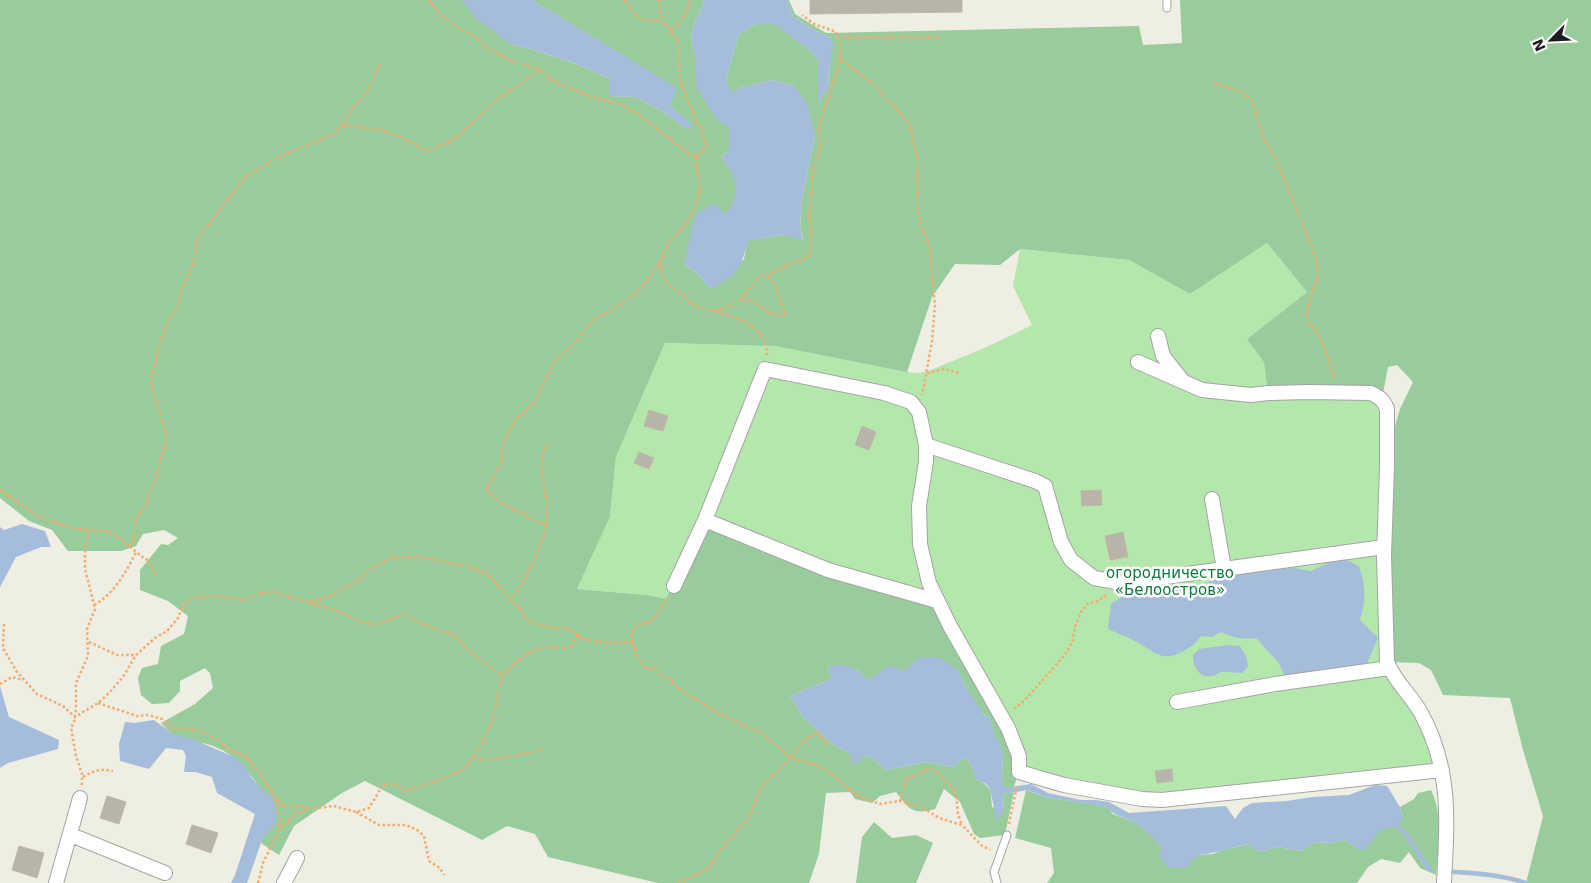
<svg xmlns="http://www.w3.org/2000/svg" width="1591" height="883" font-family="'DejaVu Sans',sans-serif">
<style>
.grass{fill:#b4e7ab}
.forest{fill:#99cc9c}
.water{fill:#a5bcdb}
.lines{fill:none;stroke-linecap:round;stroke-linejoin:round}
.stream{stroke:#a5bcdb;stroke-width:4.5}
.building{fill:#b8b4a9;stroke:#bfbaa6}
.lane-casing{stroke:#a4a4a4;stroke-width:9}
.street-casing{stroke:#a4a4a4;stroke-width:16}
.path{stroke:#f5aa6e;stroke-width:2.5;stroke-dasharray:2.5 2.5;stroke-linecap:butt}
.lane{stroke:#fff;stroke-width:7}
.street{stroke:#fff;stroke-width:14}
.labels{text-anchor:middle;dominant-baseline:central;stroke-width:5;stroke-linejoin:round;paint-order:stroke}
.park-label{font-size:15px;fill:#0f783b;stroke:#fff}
</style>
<rect width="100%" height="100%" fill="#eeeee3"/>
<path class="grass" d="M1267,243l40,49 -60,47 124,54 14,10 2,259 27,40 27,68 -279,30 -122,-23 -360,-205 -14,27 -19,-4 -70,-6 33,-72 6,-60 49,-114 110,3 139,27c14,0 23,-6 36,-11 29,-11 55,-23 82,-37l-19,-39 7,-37 109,11 61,34z"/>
<path class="forest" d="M0,0h462l51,45 18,4 43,14 35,15v18l26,1 25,13 27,19 6,-3 -23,-20 6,-18 -144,-88h173l-10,21 -4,16 4,19 34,71v25l-8,4c7,10 16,23 16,36 -1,18 -40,57 -53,72l13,9 14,16 33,-30 3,-19 38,-5 18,5 -3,-14 2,-27 13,-64 -21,-49 -22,-6 -32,8 -8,6 -6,-14 8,-30 5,-16 16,-10 19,-1 35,27 9,10v43l10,-15 4,-50 -20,-9 -19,-13 -6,-16h2l6,14 31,19 313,-7 4,19 39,-2 -2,-43h411v883h-65l17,-67 -20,-66 -13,-52 -67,-3 -12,-25 -12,-7 -32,-1 4,-229 4,-7 5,-17 13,-27 -16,-17 -9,2 -5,26h-115l-4,-31 -17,-23 60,-47 -40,-49 -77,51 -61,-34 -109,-11 -20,16 -45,-1 -23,33 -25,75 -132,-26 -110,-3 -49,114 -6,60 -33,72 70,6 19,4 37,-75 231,76 67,115 17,59 -4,13 -10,2 -2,-8 1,-25 -3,-13 -6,-8 -3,-15c-12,-8 -27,-35 -32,-49l-40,-13 -14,12 -27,5 -9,5 -12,-10 -29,-3 3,12 -41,17 13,21 31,28 16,9 13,1 9,3 14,12 39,-8 29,5 11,-10 4,4 7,18c16,8 15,10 16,28l11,4 1,-17 10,-2 -9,43 -25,3 -6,-4 -14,-32 -16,-13 -9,20c-23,6 -25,1 -39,-17l-16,4 -8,7 -17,-4 -5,-7 -24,1 -7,61 -10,29h-151l-110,-26 -13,-23 -28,-8 -25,14 -117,-59 -23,12 -48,33 -15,29 -18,-12 2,-6 13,-15c-15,-33 -28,-64 -66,-77 -10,-3 -29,-6 -37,-11 -5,-3 -8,-7 -12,-11l34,-19 18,-16 -3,-15 -5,-5 -25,13v10l-11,12 -17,1 -11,-9 -3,-17 4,-10 16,-4 3,-18 23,-12 4,-18 -20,-15 -28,-11v-20l21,-26 7,1 10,-7 -14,-8 -21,4 -7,12 -15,5h-53l-16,-21 -23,-9 -29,-23z
M1026,790l19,7 63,10 5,7 23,9 17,14 9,11 35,7 16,-1 9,-4 27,-6 10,8 19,-5 23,4 15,-9 15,1 15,-3 10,8 24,-18 23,-13 -3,-10 14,-8 4,-6 13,-3c13,27 7,56 5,85l-16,-7 -11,-16 -9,11 -19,-4 -13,8 -11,16h-310l7,-10 -3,-25 -36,-10z
M874,822l18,16 24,-3 17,8 -17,40h-60l6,-46z"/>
<path class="water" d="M462,0h70l145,88 -7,18 24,20 -7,3 -27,-19 -25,-13 -26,-1v-18l-35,-15 -43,-14 -18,-4 -37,-26z
M705,0h82l6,16 19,13 20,9 1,10 -4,25 -1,15 -10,16v-44l-9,-10 -35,-26h-19l-16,10 -5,16 -8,30 6,13 8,-5 32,-8 22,6 13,17 8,32 -13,64 -2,27 3,15 -18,-6 -37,5c-8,31 -9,33 -37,49l-14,-16 -13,-9 9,-41 5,-10 16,-9 12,10c16,-22 10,-37 -5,-58l8,-4v-25l-11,-6 -21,-32 -2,-33 -4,-19 4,-16z
M22,524l23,7 6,16h-10l-25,10 -16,30v-60l4,3z
M1345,559l14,7c7,22 7,33 1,54l18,18 -11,25 -52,11 -30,2 -7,-14 -22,-24c-13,2 -23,0 -35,-6l-9,5 -11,-1c-5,7 -10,11 -18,15 -21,12 -28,1 -46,-9 -9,-5 -20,-9 -29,-13l3,-25 14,-9 19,1 18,-6 34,-1 17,-9 21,-6 59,-6 18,3 21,-10z
M1229,645l11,1 7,12 1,9 -6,6c-7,0 -15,-2 -21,-1 -3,1 -5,3 -8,4 -14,3 -20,-9 -20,-21l6,-6z
M935,657l9,3 15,11 5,13 20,31 7,5 3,15 6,8 3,13 -1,25 2,7 27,-4 17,9 33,7h14l14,2 20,11 97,-7 9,13 8,-11 9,-5 35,-2 25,-4 37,-2 26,-10 12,1 13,21 3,10 -5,9 -18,4 -16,21 -8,-3 -10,-8 -15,3 -15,-1 -15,9 -23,-4 -19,5 -10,-8c-18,3 -34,10 -52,11l-10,13h-18l-9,-10 2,-10c-8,-9 -17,-19 -27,-25 -11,-6 -19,-6 -28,-16l-62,-10 -18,-7 -23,4 -1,17 -6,10c-3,-8 -5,-33 -10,-36 -3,-3 -8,-4 -11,-6l-7,-18 -4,-4 -11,10 -29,-5 -39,8 -14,-12 -9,-3 -5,9 -7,-3 -1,-7 -16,-9 -31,-28 -13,-21 41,-17 -3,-12c20,-5 26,1 41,13l19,-14 17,4 14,-12z
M0,686l9,31 50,23 -1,9 -50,14 -8,5z
M154,720l19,14 22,6 39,17 12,10 6,11 8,10 13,10 3,13v12l-13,14 -16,46h-16l4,-8 20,-61 -38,-21 -5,-16 -16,-5h-12l2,-16 -3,-6 -17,-2 -17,21 -29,-8 -1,-17 6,-22 9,1z"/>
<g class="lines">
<path class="stream" d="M1398,826l8,8 22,34 2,1
M1454,872c25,1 48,3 72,11"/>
</g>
<path class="building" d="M810,0h152v12l-152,2z
M649,410l19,6 -5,15 -19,-5z
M862,426l14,6 -7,18 -14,-5z
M639,452l15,6 -5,11 -15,-6z
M1101,490l1,15 -20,1 -1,-15z
M1123,532l5,25 -18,3 -5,-24z
M1172,769l1,12 -16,2 -2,-12z
M107,796l19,6 -7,22 -19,-6z
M192,825l26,8 -7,20 -25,-9z
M19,846l25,7 -7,25 -25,-8z"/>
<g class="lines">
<defs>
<path id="lane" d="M1167,0v8
M997,883l-3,-11 13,-37"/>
<path id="street" d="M1158,336l5,20 19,24
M1138,362l64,28 49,5 17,-2 41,-1 62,1c8,4 13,7 16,16v58l-3,89 3,106c8,20 24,33 34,51 31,57 26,108 23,170
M926,445l109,36 10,5 16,56 10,18 23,18 28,5 262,-36
M1212,499l12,70
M705,520l123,50 109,31
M674,586l31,-66 60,-151 119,24 27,9 8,10 7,33v17l-7,44 1,38 9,39 21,43 58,102 11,28v16l45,13 78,14 20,1 280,-30
M1177,702l98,-18 114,-16
M71,835l94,38
M56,883l24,-85
M284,883l13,-25"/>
</defs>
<use href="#lane" class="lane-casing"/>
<use href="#street" class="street-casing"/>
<path class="path" d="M429,0l11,14 16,13 14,7 19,15 20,11 32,10 14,12 32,13 33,9 19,11 50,39 7,3 4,30 -4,18 -7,14 -19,22 -13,27 -20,24 -19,14 -25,14 -19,24 -20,17 -19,41 -19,17 -9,16 -5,10v17l-16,28 13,12 46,23
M624,0c13,16 15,23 37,19
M659,0l2,19 18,23v30l2,12 26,61 -11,12
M671,29c14,-11 14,-12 19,-29
M838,37h102
M840,59l34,26 36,39 8,38 -1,20 3,42 9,20 6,61 -3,37 -10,53
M1214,83l27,9 11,8 12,39 13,22 39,96 2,17 -12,39 2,10c16,12 20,37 27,55
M342,125l10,-15 17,-22 11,-24
M660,263c2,20 7,21 23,32 4,3 7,8 12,10 26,11 72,12 72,51
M741,298l14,5 13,9 18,4 -10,-29 -8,-12
M715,311c24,-7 28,-14 44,-34l9,-2 27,-14 13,-3 3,-7v-24l-2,-11 2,-13v-14l3,-23 7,-20 -3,-16 20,-63 3,-14 -1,-12 -4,-9 -22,-8 -12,-9
M927,373l17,-4 16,4
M0,490l42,28 34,11 29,2 12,5 24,20 8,5 7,15
M129,546l4,-3 3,-24 11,-15 1,-8 6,-11 13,-49 -14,-45 -2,-12 12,-45 6,-15 9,-12 2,-16 12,-23 4,-16 1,-13 48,-62 30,-18 61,-26 6,-8 40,5 18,7 28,14 25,-11 45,-41 43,-29
M511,600c17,-26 36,-57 36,-88 0,-18 -7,-41 -4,-58 1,-5 4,-10 6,-14
M310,602l13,-3 34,-18 14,-13 22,-11h28l49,10 18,7 19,22 11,10 8,12 15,8 29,3c17,17 42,13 63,13l3,12 10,15 7,-2 4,6 13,7 15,13 35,21 45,21 25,23 27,7 14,8 25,22 24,9 20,-3 22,6 17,11 23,7 19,20 9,5
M94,605c19,-10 33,-34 42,-53
M4,624l-1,24 14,24 20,22 26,12 12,11 23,-14 11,-10 14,-16 13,-22 19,-17 12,-7 11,-13 5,-13 9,-7 28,-2 24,4 17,-7 13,-1 61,18 29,13 14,1 26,-10 14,8 37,14 14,15 34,25c12,-14 26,-28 46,-29 6,-1 14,3 20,0 4,-2 7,-9 10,-12
M89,642l28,13h19
M633,642c-3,-9 0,-12 6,-18l9,-1 9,-8 10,-17
M0,684l12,-7 11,3
M98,703l39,13 11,-1 14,4 11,9 25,2 10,5 24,16 13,5 14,16 17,26 8,8 27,1
M1014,709l11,-9 40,-45 8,-15 2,-13 6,-15 7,-9 8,-1 10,-7
M470,759l18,1 56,-10
M83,777c11,-6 17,-9 30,-6
M82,785v-11l-6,-18 -5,-28 3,-6 2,-13v-26l12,-27 -1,-27 8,-20 -10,-40v-22l4,-17
M276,799l4,18 -1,13
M900,801l7,-24 13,-3 4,-5 12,2 12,11 8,12 2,20 4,11
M356,812l23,13h27l11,5 7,6 5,25 11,7 4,7
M1009,824l8,-38
M258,883l5,-20 16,-33 17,-17 13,-4 25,-3 22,6 13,-4 14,-23 10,-1 11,6c13,-2 52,-14 61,-23 8,-8 25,-38 28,-50 4,-14 4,-27 10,-41
M678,883l26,-12 6,-5 11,-17 28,-31 10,-26 7,-11 13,-11 27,-31 10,-7 12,12"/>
<use href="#lane" class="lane"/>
<use href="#street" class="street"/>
</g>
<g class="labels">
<g class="park-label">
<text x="1170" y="573">огородничество<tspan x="1170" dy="17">«Белоостров»</tspan></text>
</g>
</g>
<g transform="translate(1551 40) rotate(246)" stroke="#ffffff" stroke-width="4" paint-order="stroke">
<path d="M0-4L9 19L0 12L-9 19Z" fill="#1d1d1d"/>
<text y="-8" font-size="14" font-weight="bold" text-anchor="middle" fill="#1d1d1d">N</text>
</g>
</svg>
